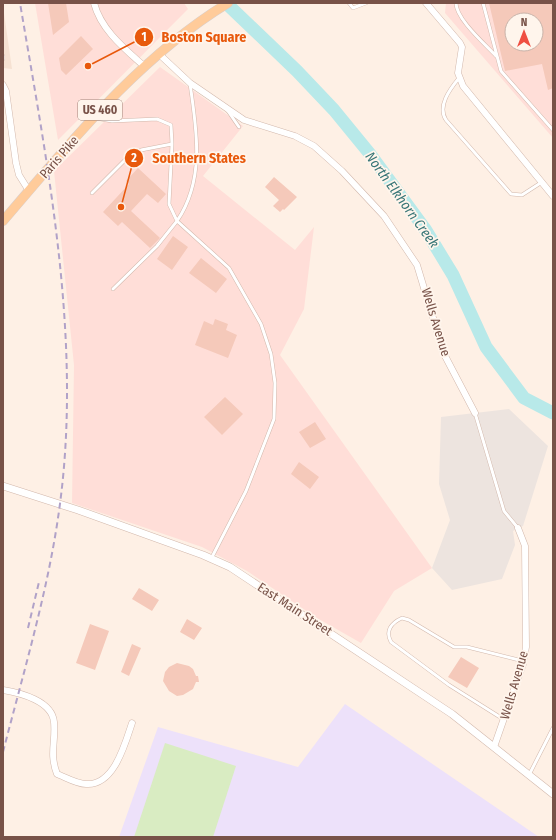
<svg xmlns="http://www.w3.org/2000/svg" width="556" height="840" font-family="'Fira Sans Condensed',sans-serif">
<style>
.residential{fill:#f6e1d2}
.commercial{fill:#ffded8;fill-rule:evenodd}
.industrial{fill:#ede4df}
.education{fill:#ede1fa}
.green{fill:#d9ecc2}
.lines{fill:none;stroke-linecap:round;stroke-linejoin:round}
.river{stroke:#b8e9e9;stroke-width:13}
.building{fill:#f5c9ba;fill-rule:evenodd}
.service-casing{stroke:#d2b8ac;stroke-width:4}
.minor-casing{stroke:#d2b8ac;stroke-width:7}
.tertiary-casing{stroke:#d2b8ac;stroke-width:8}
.primary-casing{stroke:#d9cfcc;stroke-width:10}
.service{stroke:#fff;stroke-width:3}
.minor{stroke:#fff;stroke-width:6}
.tertiary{stroke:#fff;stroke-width:7}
.primary{stroke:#ffcb9a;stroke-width:9}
.rail{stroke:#b1a2c8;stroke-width:2;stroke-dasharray:6 4;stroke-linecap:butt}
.labels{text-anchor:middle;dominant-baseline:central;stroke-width:3.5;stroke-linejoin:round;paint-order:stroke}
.shield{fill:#fff5ec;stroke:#a08379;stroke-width:1}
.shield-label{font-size:12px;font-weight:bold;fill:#785248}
.street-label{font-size:13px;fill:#785248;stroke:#fff5ec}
.water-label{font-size:14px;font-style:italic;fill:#387677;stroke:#fff5ec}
.leader{fill:none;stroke:#e8590c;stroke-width:1.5}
.callout-dot{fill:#e8590c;stroke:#fff5ec;stroke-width:1.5}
.mark-label{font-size:12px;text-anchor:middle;font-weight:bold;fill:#fff}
.callout-label{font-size:14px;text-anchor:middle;font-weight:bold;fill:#e8590c;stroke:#fff5ec;stroke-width:3.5;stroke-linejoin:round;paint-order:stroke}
</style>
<rect width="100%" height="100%" fill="#fef0e5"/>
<path class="residential" d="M3,6l9,63 -9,-1z"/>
<path class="commercial" d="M35,3h149l4,6 -130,131z
M446,3h107v135l-108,-125zM512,20h24v24h-24z
M160,67l83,59 -40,50 92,74 19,-23 -10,82 -24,46 152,213 -38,23 -33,52 -44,-25 -70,-47 -45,-24 -130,-44 2,-138 -20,-194z"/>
<path class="industrial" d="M509,409l39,37 -25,80 -10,5 2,14 -13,34 -50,11 -20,-22 18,-48 -11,-36 2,-67z"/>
<path class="education" d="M345,704l194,133h-420l39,-110 140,40z"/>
<path class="green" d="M165,743l71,23 -23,71h-79z"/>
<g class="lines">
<path class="river" d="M226,3l71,68 37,39 36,44 55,75 28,46 33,72 38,51 29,15"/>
</g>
<path class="building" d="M48,3h18l3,19 -16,13z
M489,3h64v85l-5,2 -6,-26 -37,7zM512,20h24v24h-24z
M81,36l12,13 -27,26 -5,-5 -2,-12z
M138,168l28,26 -8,9 -11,-9 -16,17 29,27 -10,10 -28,-26 -4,4 -15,-14 26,-28 -3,-3z
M274,177l23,20 -13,13 -1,-1 -3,3 -7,-6 6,-6 -14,-13z
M173,236l15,11 -16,23 -15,-11z
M201,258l26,21 -11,14 -27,-20z
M215,319l13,5 -2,6 11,5 -9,23 -33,-13 9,-24 9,4z
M225,397l18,17 -21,21 -18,-18z
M315,422l11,17 -16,9 -11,-16z
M299,462l20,15 -9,12 -19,-15z
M139,588l20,12 -7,11 -20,-12z
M187,619l15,9 -8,12 -14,-8z
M90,624l19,7 -14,39 -19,-7z
M132,644l9,4 -12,28 -8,-4z
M461,657l18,11 -12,20 -19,-11z
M177,663l12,3 4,3 3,7h2l1,6h-3l-3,7 -10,6 -6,1 -8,-5 -6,-10 2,-9 4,-5z"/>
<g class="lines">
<defs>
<path id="service" d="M349,3l4,5 13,-5
M456,3c0,16 29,41 40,53
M483,3l18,68 52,59
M3,56v3
M459,78c-9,11 -22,28 -13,42l65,74 11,1 20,-13
M190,84c7,47 15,96 -13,137l52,47 32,56 10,30 4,29 -1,36 -28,72 -35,68
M228,111l11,16
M95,118l17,3 45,-2 14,6 1,19 -3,60 8,17 -20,25 -44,43
M92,193l36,-36 13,-7 31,-6
M475,413l29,98 14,17
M503,719l-54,-34 -58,-43c-6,-11 0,-19 11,-24l7,2 45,27h13l56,14
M529,775l24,-47"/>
<path id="minor" d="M94,3c7,27 31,46 51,64
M426,3l34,40 2,4 -4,26 5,13 90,110
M159,54l31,29 54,37 51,16 19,10 28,25 42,45 33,49 27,89 31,59
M3,85l3,6 10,72 3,12 10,16
M3,690c18,3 49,11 51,32 2,20 -5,31 3,52 8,3 20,10 29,10 28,2 39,-40 46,-61
M494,747l29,-83 3,-17 -1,-101 -7,-18"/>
<path id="tertiary" d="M3,486l75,24 125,45 27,12 222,147 101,80"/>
<path id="primary" d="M3,221c68,-79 135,-163 225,-218"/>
</defs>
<use href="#service" class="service-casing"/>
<use href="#minor" class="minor-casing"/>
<use href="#tertiary" class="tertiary-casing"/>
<use href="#primary" class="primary-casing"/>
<use href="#service" class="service"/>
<use href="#minor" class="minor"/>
<use href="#tertiary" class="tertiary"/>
<use href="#primary" class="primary"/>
<path class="rail" d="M28,628l11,-46
M3,752c20,-78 45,-161 56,-241 24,-169 -11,-342 -39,-508"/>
</g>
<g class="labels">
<rect class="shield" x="78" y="100" width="44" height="20" rx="3"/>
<g class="shield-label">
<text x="100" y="110">US 460</text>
</g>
<g class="street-label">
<text transform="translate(59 157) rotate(-49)">Paris Pike</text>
<text transform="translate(436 322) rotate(73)">Wells Avenue</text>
<text transform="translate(295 609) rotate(33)">East Main Street</text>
<text transform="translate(514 685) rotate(-74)">Wells Avenue</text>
</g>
<g class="water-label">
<text transform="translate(402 200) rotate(54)">North Elkhorn Creek</text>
</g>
</g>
<path class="leader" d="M88 66L144 37M121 207L134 158"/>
<g class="callout-dot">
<circle cx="88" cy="66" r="4"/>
<circle cx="121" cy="207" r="4"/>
<circle cx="144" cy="37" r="10"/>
<circle cx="134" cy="158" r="10"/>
</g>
<g class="mark-label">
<text x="144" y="41">1</text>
<text x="134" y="162">2</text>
</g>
<g class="callout-label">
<text x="204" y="42">Boston Square</text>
<text x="199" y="163">Southern States</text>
</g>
<rect width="556" height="840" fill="none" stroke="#785248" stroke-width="8"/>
<g transform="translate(524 32)"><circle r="19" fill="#fff5ec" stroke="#c9b4aa"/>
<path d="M0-3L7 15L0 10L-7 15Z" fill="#ef4f42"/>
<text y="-6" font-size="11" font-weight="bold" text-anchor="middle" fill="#785248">N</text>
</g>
</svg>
